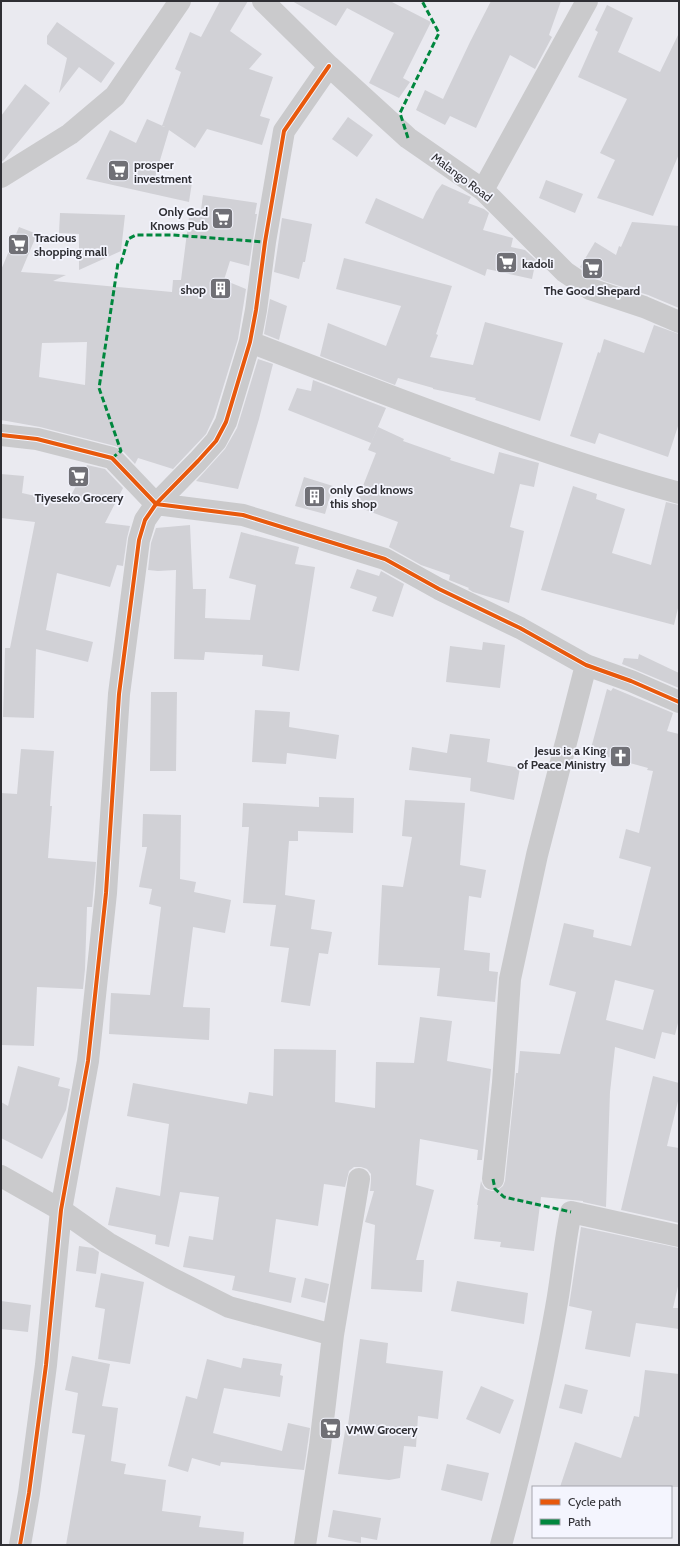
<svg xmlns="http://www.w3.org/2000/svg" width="680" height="1546" font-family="Cabin,sans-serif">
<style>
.building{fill:#d1d1d6;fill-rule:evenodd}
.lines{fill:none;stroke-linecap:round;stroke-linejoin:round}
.street{stroke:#cacacc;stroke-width:22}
.quiet{stroke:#00873e;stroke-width:3;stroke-dasharray:6 3;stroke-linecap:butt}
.cycleway-casing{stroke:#f4f5fe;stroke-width:6}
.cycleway{stroke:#e8590c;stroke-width:4}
.labels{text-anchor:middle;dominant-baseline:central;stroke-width:3.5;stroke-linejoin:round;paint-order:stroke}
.poi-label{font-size:12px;font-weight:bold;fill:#2f2f34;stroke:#f4f5fe;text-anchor:start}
.street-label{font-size:12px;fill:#2f2f34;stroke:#f4f5fe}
</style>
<rect width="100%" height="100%" fill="#eaeaf0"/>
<path class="building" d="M220,1h28l-18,30 32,23 -13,15 24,8 -13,39 10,3 -8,26 -55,-16 -12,19 -26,-18 -14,47 37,5 -3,20 -103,-23 24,-49 26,13 11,-24 18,8 -3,-1 19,-54 -6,-3 15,-37 11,5z
M292,1h98l41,21 -28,56 7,4 -11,16 -30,-15 25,-50 -47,-25 -11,18z
M491,1h70l-12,34 3,2 -17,32 -25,-14 -34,73 -26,-12 -5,9 -29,-15 9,-20 18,9 27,-57z
M607,5l26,13 -15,34 42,20 19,-39v121l-26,62 -56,-18 18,-38 -15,-7 27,-54 -49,-22 20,-45 -3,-2z
M57,22l58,41 -14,20 -22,-16 -20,26 8,-35 -20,-14v-8z
M25,84l25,19 -46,57 -3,2v-46z
M348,117l25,18 -16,22 -25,-18z
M546,180l37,14 -8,19 -36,-15z
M442,184l29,13 -3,6 16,6 5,4 -6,17 30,8 -2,9 14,3 11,10 -4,19 -45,-10 -2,7 -120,-53 11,-25 47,21 13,-27z
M203,195l54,8 -2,11h2l-8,52 -19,-5 -6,19 22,9 -8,50 -24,78 -8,17 -33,35 -35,-11 -3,6 -14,-15 -6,-3 -75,-19 -39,-7v-150l18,-43 18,7 -16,38 45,3 -13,6 119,11 1,-12h8l8,-63h11zM87,342l-2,43 -46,-8 3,-34z
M60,213l65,2 -4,36 -42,19v-36l-20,-1z
M282,218l30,6 -7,38h-2l-4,17 -25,-7z
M632,222l47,4v82l-31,-13 -44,-14 -12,-6 -12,-8 15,-25 21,13 3,-9 2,1z
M344,258l108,28 -16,48 2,1 -8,22 43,8 12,-43 78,21 -23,78 -65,-21 1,-2 -43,-9v-1l-35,-10 -3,7 -75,-29 8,-33 58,23 15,-40 -65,-17z
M270,299l17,7 -8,34 -15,-6z
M654,325l25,9v89l-11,34 -69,-24 -4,11 -25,-8 28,-84 2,1 4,-14 40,14z
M258,359l15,5 -14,55 -21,70 -42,-8 29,-32 12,-21z
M313,380l73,28 -15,35 -83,-33 9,-22 14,3z
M378,427l26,12 -1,2 48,17 -1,2 44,14 5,-22 40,11 -5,24 -14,-3 -10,43 14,4 -15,72 -36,-11 -5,-3 1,-1 -20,-8 1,-5 -29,-10 -32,-18 9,-25 -43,-16 21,-53 -8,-3z
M87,465l18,4 18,19 -18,35 25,3 -3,12 -4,28 -6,-1 -7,22 -53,-14 -11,57 47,12 -5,20 -52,-13 -2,69 -31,-1 2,-69h5l25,-126 -34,-4v-44l23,2 -2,17 45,10z
M304,477l29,9 -8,28 -30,-8z
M573,486l24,8 -1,5 29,10 -13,44 39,12 15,-63 13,3v99l-5,21 -133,-35z
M190,525l3,64h13l-1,29 45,2 6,-35 -27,-7 12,-46 58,15 -4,17 20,3 -16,104 -37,-5 1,-11 -58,-3 -1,8 -30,-1 2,-89 -18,1 -10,-1 3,-27 5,-15z
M357,569l22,7 2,-5 23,13 -11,33 -21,-6 5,-14 -27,-9z
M483,642l22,3 -5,43 -54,-6 4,-36 32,4z
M639,654l40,19v15l-57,-24 2,-6 14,1z
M613,688l60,25 -6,18 12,3v285l-4,16 -13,-3 -7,27 -40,-12 -5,45 -4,115 -23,-5v-1l-42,-4 -7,54 -34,-4 1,-5 -27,-3 4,-34h-1l4,-24 1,3 3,5 7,2 6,-1 5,-4 2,-5 11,-108h2l2,-22 40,3 16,-62 -27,-7 15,-62 30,7 -1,7 38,9 20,-79 -32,-9 7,-29 13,4 14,-62 -6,-1 1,-2 -58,-16 17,-63 4,2zM615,980l39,10 -11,40 -37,-10z
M151,692h26l-1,79h-26z
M255,710l35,2 -1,15 50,8 -3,24 -49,-6 -1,11 -34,-2z
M450,734l40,5 -3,23 33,6 -6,32 -44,-9 1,-13 -62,-8 3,-23 35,6z
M21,749l33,2 -4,55h2l-4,52 48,4 -4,45h-5l-2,62 -2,20 -46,-2 -3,59 -33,-1v-252l16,1z
M319,797l35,1 -1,35 -55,-2v10h-9l-4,54 30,5 -4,29 21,3 -4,22 -9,-1 -9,53 -29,-4 8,-54 -19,-2 6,-41 -33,-2 6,-76h-7l1,-24 76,4z
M405,800l60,3 -5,62 26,5 -5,28 -12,-2 -5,54 26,3 -1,18 9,1 -3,30 -58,-6 3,-28 -62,-3 4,-80 21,2 9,-50 -10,-1z
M143,814l38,1 -1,64 16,3 -2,10 37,8 -6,33 -32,-6 -10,80 27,1 -1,32 -100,-6 2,-41 39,2 11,-88 -12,-3 3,-15 -13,-2 8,-40h-5z
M420,1017l32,4 -5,40 44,8 -9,91h-5l1,-10 -58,-11 -4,46 18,5 -18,70h8l-2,32 -51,-3 4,-64 -10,-3 9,-31h-4l1,-10v-7l-4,-5 -6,-2h-7l-5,4 -4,16 -21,-3 -6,42 -42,-7 -7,53 27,6 -5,25 -59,-13 3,-14 -52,-9 6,-31 24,4 6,-43 -39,-5 -11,55 -14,-3 1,-9 -48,-10 8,-38 44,9 9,-72 -42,-8 6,-33 114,21 2,-12 24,4 1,-47 62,1 -1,52 40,6 1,-46 38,1z
M18,1066l42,12 -2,8 12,3 -4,21 -24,49 -41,-21v-36l7,4z
M653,1076l26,7v14l-12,49 12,2v75l-58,-13z
M581,1227l98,21v34l-6,26h6v21l-43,-6 -6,34 -45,-8 7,-38 -23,-5z
M79,1246l14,2 6,4 -3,22 -20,-3z
M101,1273l43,9 -14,82 -32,-5 7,-50 -10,-2z
M305,1278l24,6 -4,19 -24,-6z
M457,1281l71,12 -4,31 -73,-13z
M1,1301l30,4 -3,27 -27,-3z
M360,1339l28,4 -2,20 57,8 -5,48 -20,-3 -2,31 -12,-1 -4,32 -11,2 -51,-6 8,-49h2z
M72,1356l38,8 -8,42 16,2 -7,53 15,3 -2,10 42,6 -4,31 39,5 -2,11 45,5 -1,13h-177l19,-110 -13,-2 6,-40 -13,-3z
M243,1358l39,6 -2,11 3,1 -3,21 -56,-9 -11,45 69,18 6,-28 22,5 -6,42 -83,-8 -1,4 -28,-8 -4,14 -20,-6 18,-70 11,3 10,-40 34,9z
M645,1370l34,4v113h-119l15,-45 46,16 13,-42 5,1z
M565,1384l23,6 -6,24 -23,-6z
M481,1386l33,14 -14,34 -34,-15z
M447,1464l42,9 -7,28 -41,-11z
M333,1510l48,8 -4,22 -16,-3v6l-33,-6z"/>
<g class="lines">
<path class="street" d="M263,1l66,65 79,72 75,52 82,82 25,17 54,18 35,15
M1,177l69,-43 45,-38 65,-95
M483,190l104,-189
M250,342c141,55 283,110 429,151
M1,435l36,4 75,19 44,46 87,11 142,44 54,30 81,39 66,37 45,16 48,21
M1,1176l60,34 47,33 63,35 58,29 104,28
M493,1179l10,-96 7,-104 27,-124 49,-190
M20,1545l9,-52 17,-128 15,-155 27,-149 18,-168 13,-199 20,-154 6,-20 11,-16 42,-43 18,-20 10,-19 24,-80 6,-32 9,-68 19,-111 45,-65
M305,1545l15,-99 13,-111 26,-156
M501,1545c21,-78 41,-157 55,-237 6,-32 8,-64 15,-96l108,24"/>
<path class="quiet" d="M408,138l-8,-25 39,-80 -17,-32
M112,458l9,-7 -22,-63 19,-125h3l7,-24 8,-4h37l92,7
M493,1179l2,10 9,8 67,15"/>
<defs>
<path id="cycleway" d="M1,435l36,4 75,19 44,46 87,11 142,44 54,30 81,39 66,37 45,16 48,21
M20,1545l9,-52 17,-128 15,-155 27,-149 18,-168 13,-199 20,-154 6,-20 11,-16 42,-43 18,-20 10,-19 24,-80 6,-32 9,-68 19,-111 45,-65"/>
</defs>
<use href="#cycleway" class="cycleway-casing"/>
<use href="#cycleway" class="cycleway"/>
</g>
<defs>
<symbol id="supermarket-square" viewBox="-11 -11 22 22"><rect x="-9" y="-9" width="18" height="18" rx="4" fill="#707076" stroke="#f4f5fe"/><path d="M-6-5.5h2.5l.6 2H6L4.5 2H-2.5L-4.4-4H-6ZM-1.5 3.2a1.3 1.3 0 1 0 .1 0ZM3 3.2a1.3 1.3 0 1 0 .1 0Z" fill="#fff"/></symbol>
<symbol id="building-square" viewBox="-11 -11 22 22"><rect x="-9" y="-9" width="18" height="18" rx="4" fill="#707076" stroke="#f4f5fe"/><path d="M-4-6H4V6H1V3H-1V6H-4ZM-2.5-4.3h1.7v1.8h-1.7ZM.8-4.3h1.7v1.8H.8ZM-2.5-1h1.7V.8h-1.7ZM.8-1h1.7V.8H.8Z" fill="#fff"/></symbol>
<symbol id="church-square" viewBox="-11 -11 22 22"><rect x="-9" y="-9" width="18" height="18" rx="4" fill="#707076" stroke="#f4f5fe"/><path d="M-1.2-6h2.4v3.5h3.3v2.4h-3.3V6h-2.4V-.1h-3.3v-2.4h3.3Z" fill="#fff"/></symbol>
</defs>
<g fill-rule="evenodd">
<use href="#supermarket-square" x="106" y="158" width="25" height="25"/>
<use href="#supermarket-square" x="210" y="206" width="25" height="25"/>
<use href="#supermarket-square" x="6" y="232" width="25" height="25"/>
<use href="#supermarket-square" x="494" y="250" width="25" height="25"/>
<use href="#supermarket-square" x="580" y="256" width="25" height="25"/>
<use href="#building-square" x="208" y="276" width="25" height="25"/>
<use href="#supermarket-square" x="66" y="464" width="25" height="25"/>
<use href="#building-square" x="302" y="484" width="25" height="25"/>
<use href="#church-square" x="608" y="744" width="25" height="25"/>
<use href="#supermarket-square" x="318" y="1416" width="25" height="25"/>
</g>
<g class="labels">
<g class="poi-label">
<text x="134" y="164">prosper<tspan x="134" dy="14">investment</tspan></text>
<text x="208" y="211" text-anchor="end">Only God<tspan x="208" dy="14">Knows Pub</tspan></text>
<text x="34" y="237">Tracious<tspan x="34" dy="14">shopping mall</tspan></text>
<text x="522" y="263">kadoli</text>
<text x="206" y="289" text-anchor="end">shop</text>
<text x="592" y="290" text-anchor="middle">The Good Shepard</text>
<text x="330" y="489">only God knows<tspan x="330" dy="14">this shop</tspan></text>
<text x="79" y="497" text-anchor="middle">Tiyeseko Grocery</text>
<text x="606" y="750" text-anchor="end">Jesus is a King<tspan x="606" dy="14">of Peace Ministry</tspan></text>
<text x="346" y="1429">VMW Grocery</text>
</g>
<g class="street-label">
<text transform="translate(462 177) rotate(37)">Malango Road</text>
</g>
</g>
<rect width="680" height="1546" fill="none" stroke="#2f2f34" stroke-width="4"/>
<rect x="532" y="1486" width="140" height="52" fill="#f4f5fe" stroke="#a5a6ad"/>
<rect x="540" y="1499" width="20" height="6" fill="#e8590c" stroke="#a5a6ad"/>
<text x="568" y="1506" font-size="12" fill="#2f2f34">Cycle path</text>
<rect x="540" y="1519" width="20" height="6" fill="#00873e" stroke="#a5a6ad"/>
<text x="568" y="1526" font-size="12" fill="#2f2f34">Path</text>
</svg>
